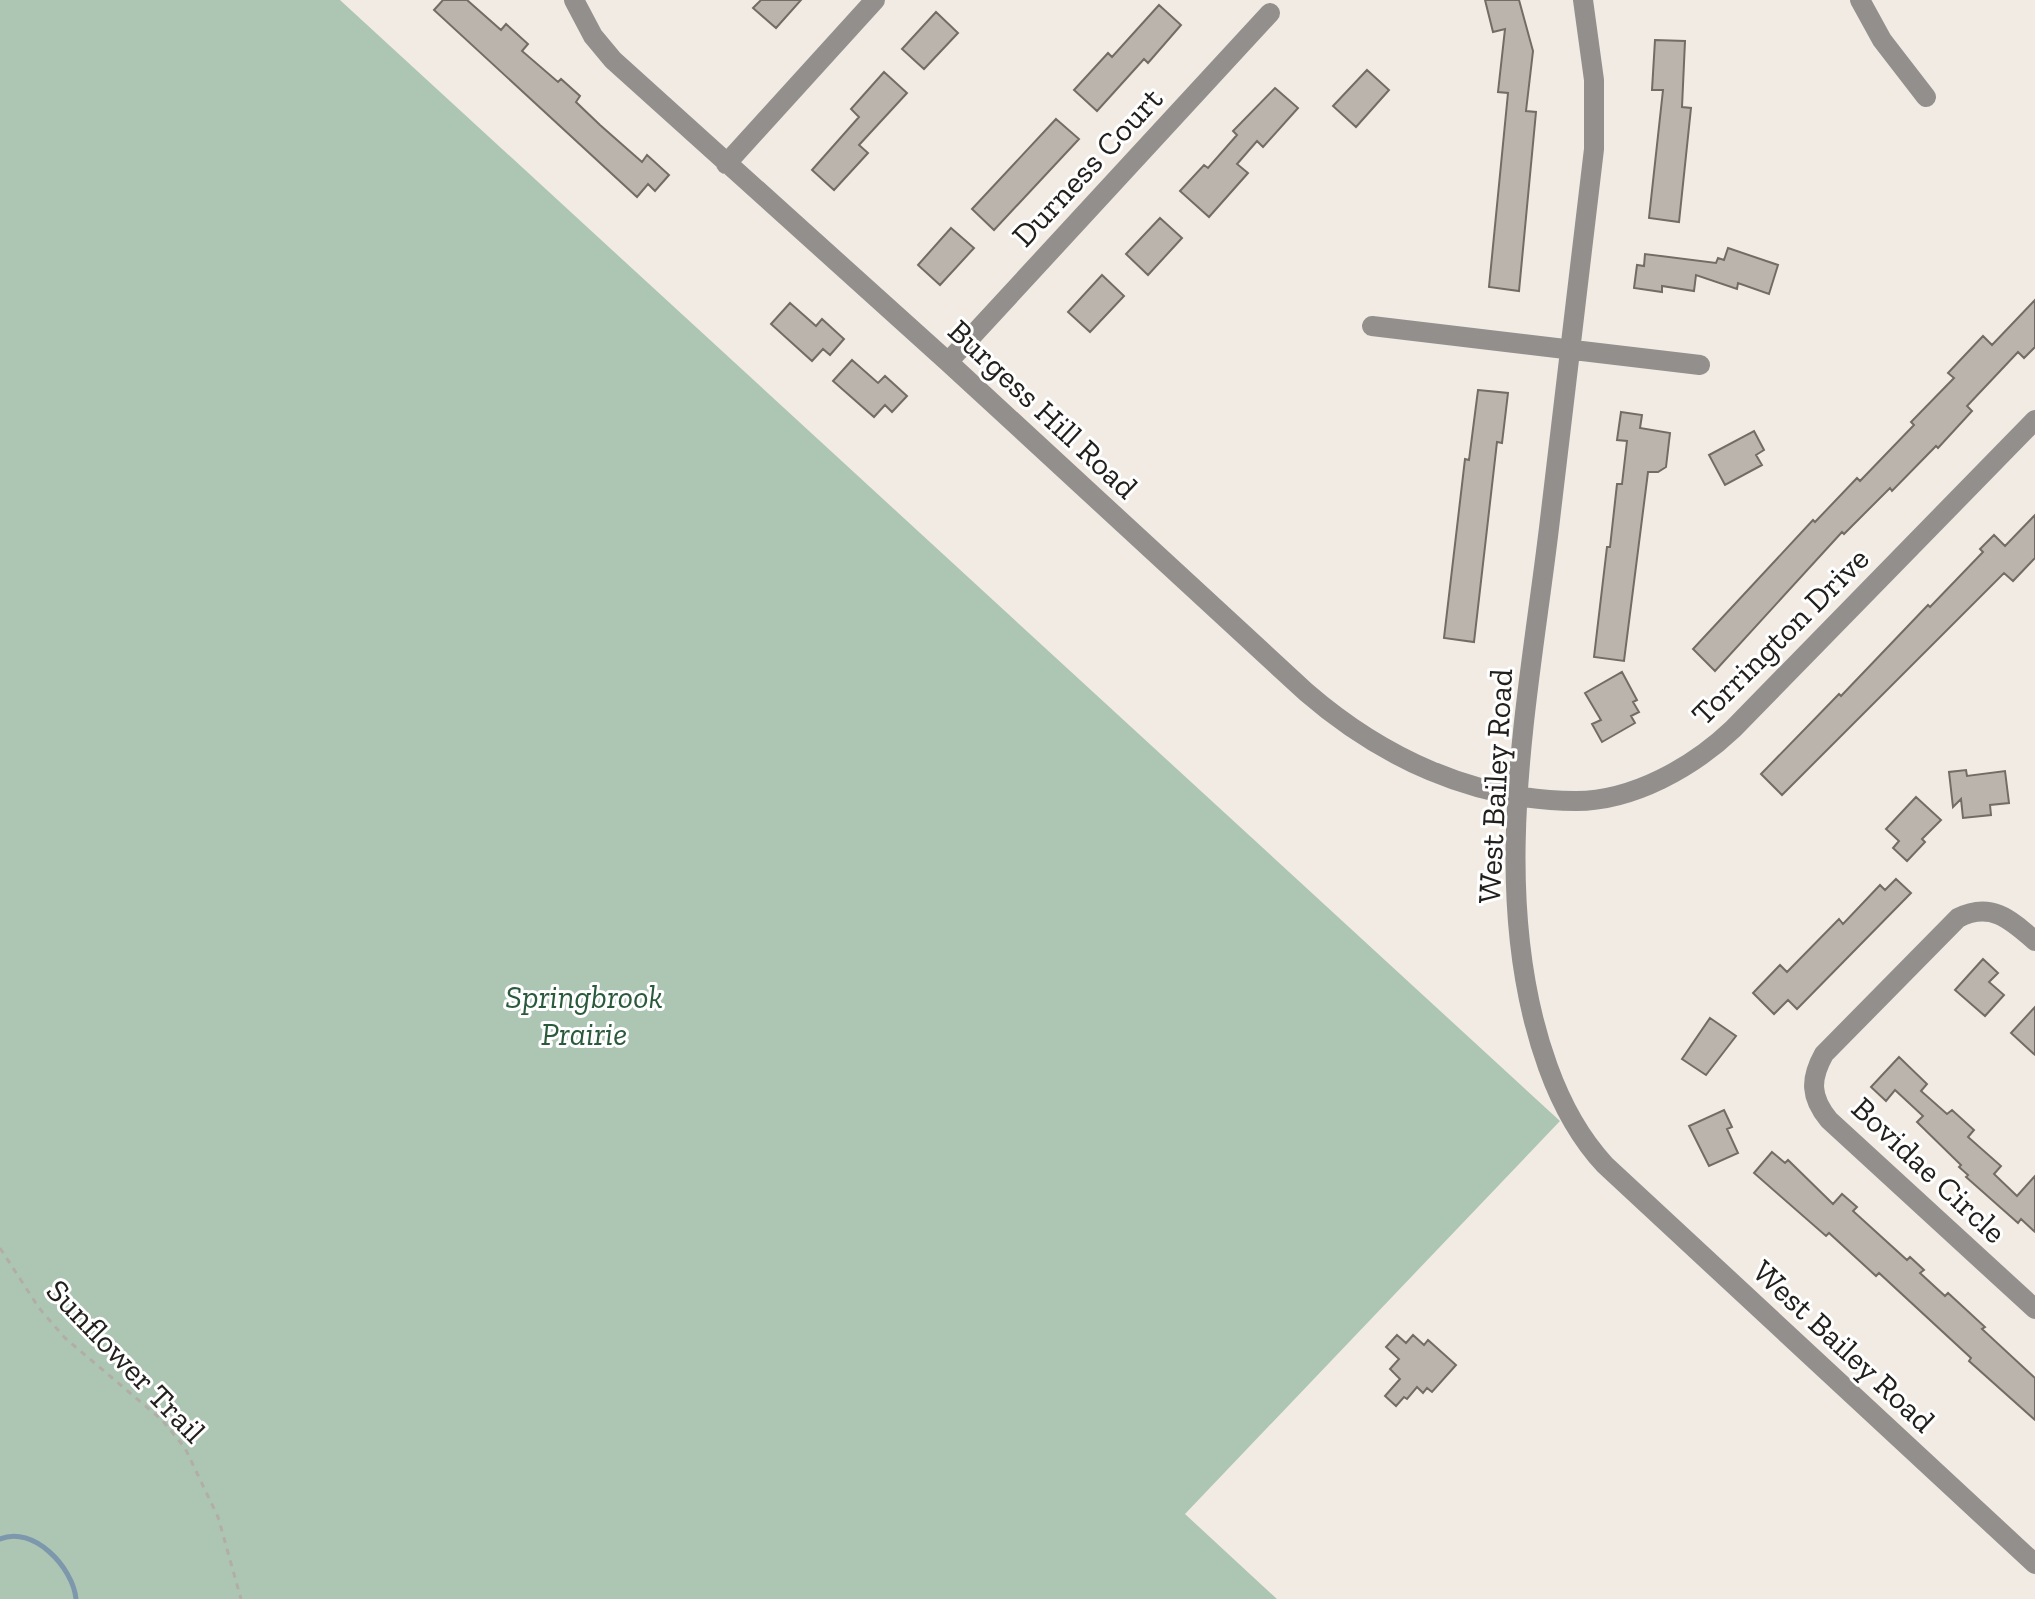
<svg xmlns="http://www.w3.org/2000/svg" width="2035" height="1599" font-family="'Zilla Slab',serif">
<style>
.green{fill:#adc6b4}
.lines{fill:none;stroke-linecap:round;stroke-linejoin:round}
.stream{stroke:#7d97ac;stroke-width:5}
.building{fill:#bbb4ad;stroke:#726c65;stroke-width:2}
.path{stroke:#b2aea7;stroke-width:3;stroke-dasharray:6 6;stroke-linecap:butt}
.minor{stroke:#938f8d;stroke-width:20}
.labels{text-anchor:middle;dominant-baseline:central;stroke-width:6;stroke-linejoin:round;paint-order:stroke}
.street-label{font-size:32px;fill:#22201d;stroke:#fff}
.park-label{font-size:32px;font-style:italic;fill:#2a5a3b;stroke:#fff}
</style>
<rect width="100%" height="100%" fill="#f1ebe3"/>
<path class="green" d="M0,0h340l1220,1121 -375,393 92,85h-1277z"/>
<g class="lines">
<path class="stream" d="M0,1539c33,-14 73,28 76,60"/>
</g>
<path class="building" d="M443,0h24l34,30 5,-6 22,20 -6,7 36,31 3,-3 19,17 -4,6 24,23 42,37 5,-7 22,20 -14,16 -7,-7 -11,13 -203,-187z
M761,0h40l-25,28 -23,-20z
M1485,0h34l14,51 -7,60 10,1 -17,179 -30,-4 19,-194 -10,-1 7,-63 -12,3z
M1159,5l22,20 -33,38 -4,-4 -47,52 -23,-21 34,-37 4,4z
M936,12l22,21 -34,36 -22,-20z
M1655,40l30,1 -3,66 9,1 -12,114 -30,-4 14,-128h-11z
M1367,70l22,20 -33,37 -23,-21z
M884,72l23,21 -48,52 9,8 -34,37 -22,-20 47,-53 -8,-8z
M1275,88l23,20 -35,39 -6,-6 -20,23 11,9 -39,44 -29,-26 24,-26 4,3 29,-33 -4,-4z
M1056,119l23,20 -85,91 -22,-21z
M1160,218l22,20 -34,37 -22,-21z
M951,228l23,20 -34,37 -22,-20z
M1728,248l50,17 -9,29 -31,-11 -1,6 -41,-14 -2,16 -32,-5v6l-28,-4 3,-23 7,1 1,-12 71,9 2,-5 6,2z
M1102,275l22,21 -34,36 -22,-20z
M2035,300v47l-11,11 -6,-6 -51,54 5,5 -34,37 -2,-2 -44,45 -2,-3 -46,46 -2,-2 -127,139 -22,-22 120,-129 2,2 42,-44 3,3 54,-56 -3,-3 43,-44 -6,-5 35,-37 9,9z
M790,303l26,23 6,-7 22,20 -14,16 -7,-6 -11,12 -41,-37z
M852,360l26,23 7,-7 22,20 -15,16 -7,-7 -11,12 -41,-36z
M1478,390l30,3 -6,50 -5,-1 -23,200 -30,-4 21,-179 4,1z
M1621,412l21,3 -2,13 30,5 -4,34 -8,5h-10l-24,189 -30,-4 13,-110h3l7,-63h5l5,-43 -10,-1z
M1754,431l10,19 -8,5 6,10 -37,20 -16,-30z
M2035,515v43l-22,23 -9,-8 -222,222 -21,-21 78,-80 2,2 87,-91 2,2 53,-55 -3,-3 14,-14 11,11z
M1622,672l15,28 -4,2 6,10 -8,4 4,7 -33,19 -10,-18 9,-4 -16,-27z
M1966,770l1,6 38,-5 4,32 -19,2 1,10 -28,3 -2,-19 -8,8 -4,-35z
M1916,797l25,23 -19,19 3,3 -18,19 -14,-13 6,-7 -13,-12z
M1896,879l15,14 -114,116 -9,-9 -14,14 -21,-21 27,-28 7,7 52,-53 4,5 37,-39 5,5z
M1983,959l15,14 -9,9 15,13 -19,21 -30,-26z
M2035,1007v48l-24,-22z
M1710,1018l26,18 -30,39 -24,-16z
M1899,1057l28,27 -6,7 26,23 5,-4 22,20 -6,7 33,29 -7,8 23,22 18,-20v56l-14,-13 -3,4 -52,-46 2,-2 -9,-8 2,-2 -44,-43 6,-6 -28,-26 -9,11 -15,-14z
M1724,1110l8,17 -5,2 11,24 -29,13 -20,-40z
M1772,1152l13,11 3,-3 45,44 9,-10 15,13 -4,4 54,49 3,-3 14,13 -4,3 25,23 3,-3 37,34 -3,2 53,49v42l-66,-59 2,-3 -92,-85 -3,3 -47,-43 -3,3 -72,-63z
M1397,1335l9,8 7,-8 11,10 4,-5 28,25 -24,27 -5,-4 -4,5 -6,-6 -10,12 -3,-2 -8,9 -11,-10 15,-17 -10,-10 9,-10 -13,-12z"/>
<g class="lines">
<path class="path" d="M0,1248l39,60 26,30 97,82 23,28 33,69 23,82"/>
<path class="minor" d="M574,0l19,36 20,24 335,302 358,330c75,65 168,109 270,109 57,0 117,-34 157,-72l302,-309
M1583,0l11,80v69c-15,126 -30,252 -45,379 -21,175 -63,368 -1,539 13,36 31,70 57,98l430,399
M1860,0l22,40 44,57
M726,164l149,-164
M1372,326l328,39
M948,362l322,-349
M2035,941c-24,-21 -44,-40 -77,-23l-134,136c-14,25 -14,43 5,66l206,189"/>
</g>
<g class="labels">
<g class="street-label">
<text transform="translate(1087 167) rotate(-47)">Durness Court</text>
<text transform="translate(1043 409) rotate(43)">Burgess Hill Road</text>
<text transform="translate(1780 636) rotate(-45)">Torrington Drive</text>
<text transform="translate(1495 786) rotate(-87)">West Bailey Road</text>
<text transform="translate(1929 1170) rotate(43)">Bovidae Circle</text>
<text transform="translate(1844 1346) rotate(43)">West Bailey Road</text>
<text transform="translate(126 1361) rotate(46)">Sunflower Trail</text>
</g>
<g class="park-label">
<text x="584" y="997">Springbrook<tspan x="584" dy="37">Prairie</tspan></text>
</g>
</g>
</svg>
